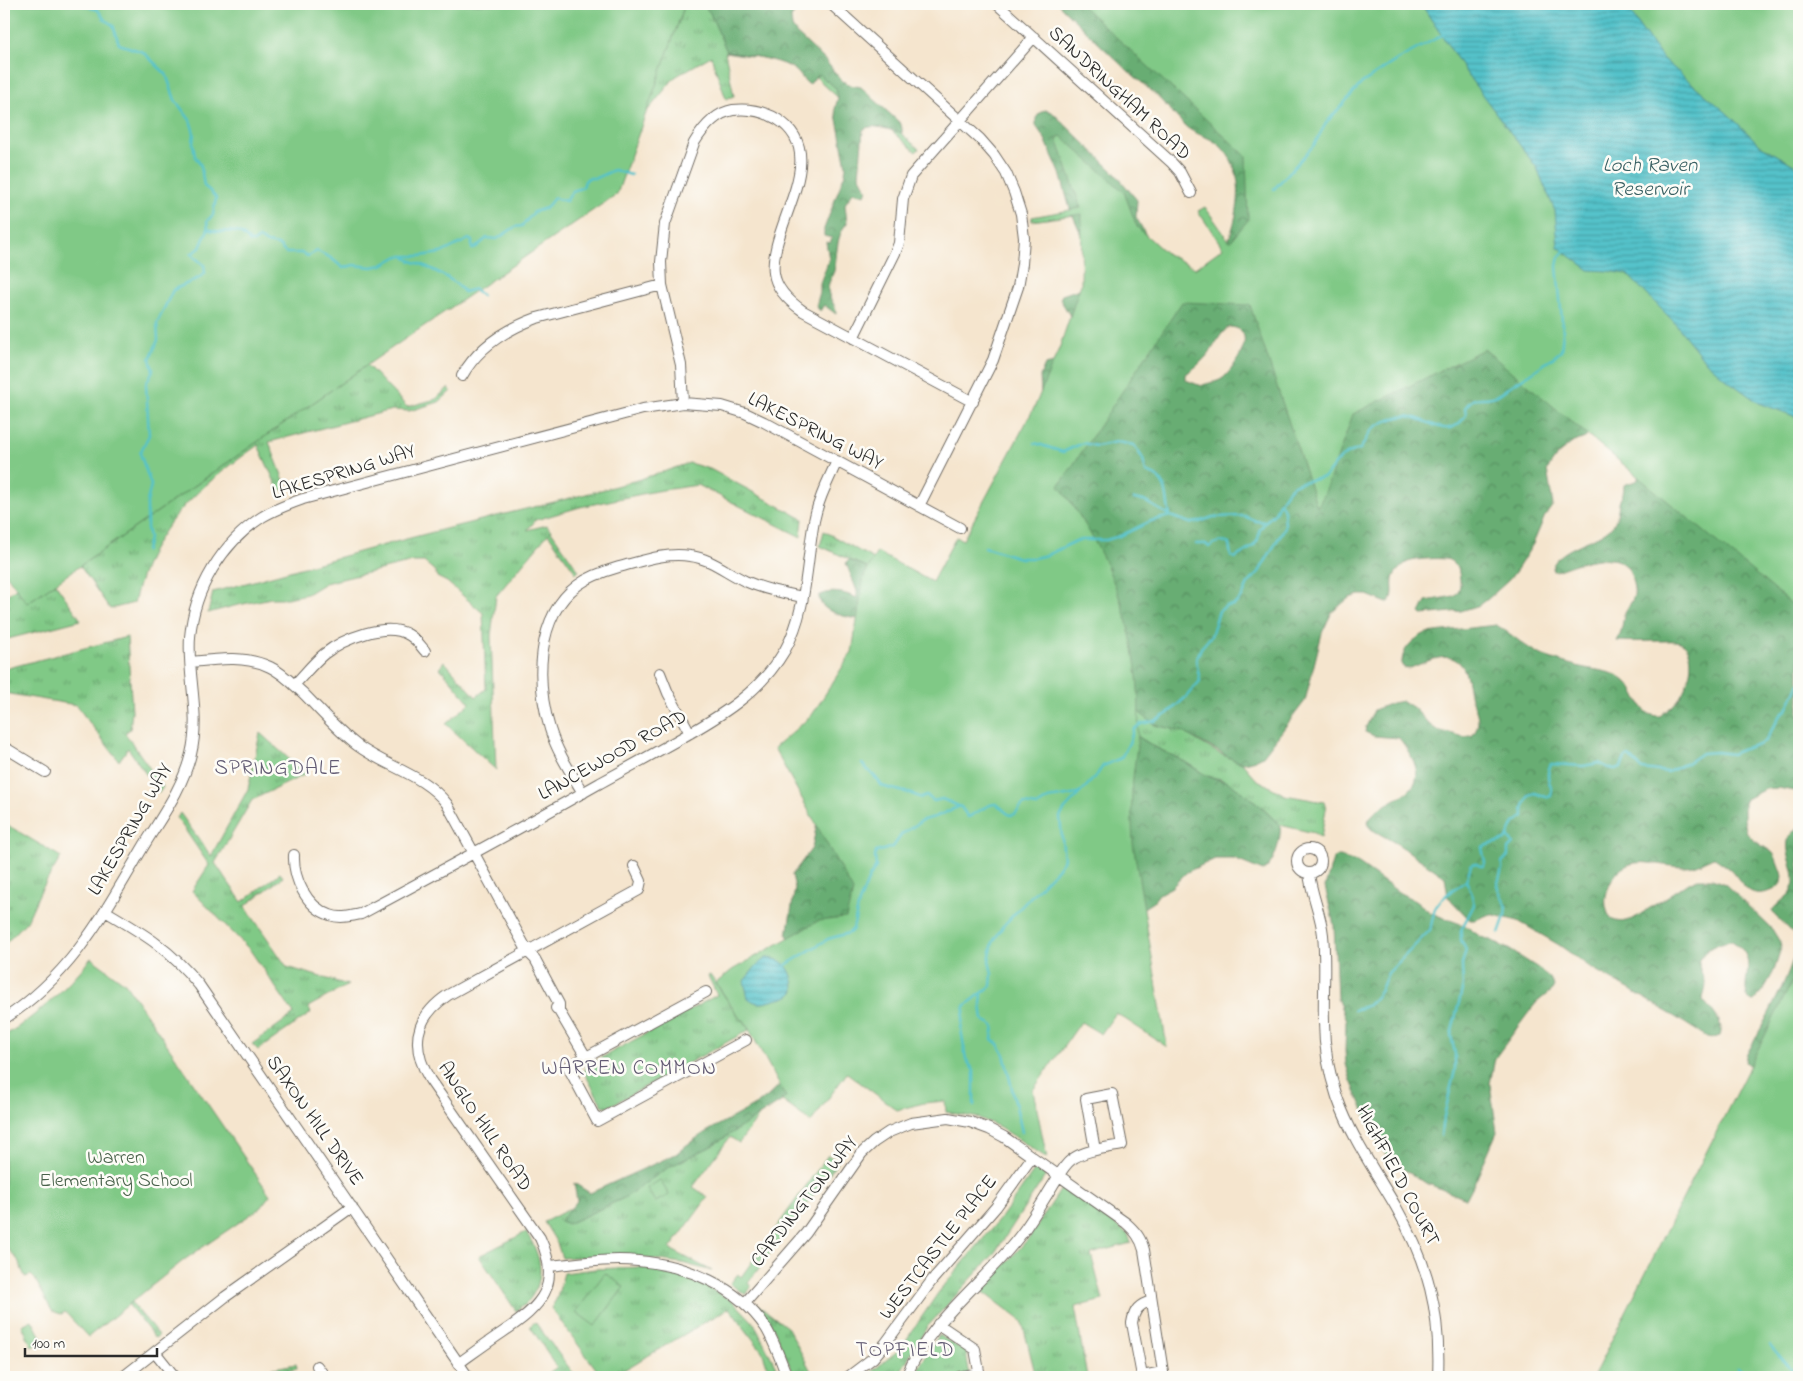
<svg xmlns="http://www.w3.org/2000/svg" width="1803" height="1381" font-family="'Indie Flower',sans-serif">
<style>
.grass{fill:url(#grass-tufts);stroke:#567a58}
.forest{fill:url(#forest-crowns);stroke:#4a6c4f;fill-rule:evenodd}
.green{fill:#80c986;stroke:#567a58}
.water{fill:url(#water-rules);stroke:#40767a}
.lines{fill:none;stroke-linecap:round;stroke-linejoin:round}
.stream{stroke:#54c2ca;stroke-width:2.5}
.minor-casing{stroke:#726c64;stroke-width:12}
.minor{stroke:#fff;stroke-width:10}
.labels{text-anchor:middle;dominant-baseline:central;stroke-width:5;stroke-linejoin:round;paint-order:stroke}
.street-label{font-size:20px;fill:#2b2b2b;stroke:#fdfcf7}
.park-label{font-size:20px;fill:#49624b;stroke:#fdfcf7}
.water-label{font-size:21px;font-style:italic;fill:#396063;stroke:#fdfcf7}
.neighbourhood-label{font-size:21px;letter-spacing:1px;fill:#635c74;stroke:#fdfcf7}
</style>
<defs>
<pattern id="grass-tufts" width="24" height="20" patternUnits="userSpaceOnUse" patternTransform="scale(1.25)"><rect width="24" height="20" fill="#80c986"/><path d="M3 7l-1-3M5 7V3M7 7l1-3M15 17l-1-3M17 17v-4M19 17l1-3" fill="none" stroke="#69a36e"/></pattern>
<pattern id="forest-crowns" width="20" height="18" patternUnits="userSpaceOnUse" patternTransform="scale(1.25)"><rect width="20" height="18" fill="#68ad73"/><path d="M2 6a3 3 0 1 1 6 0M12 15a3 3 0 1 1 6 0" fill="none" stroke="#568d5f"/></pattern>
<pattern id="water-rules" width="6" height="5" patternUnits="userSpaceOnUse" patternTransform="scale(1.25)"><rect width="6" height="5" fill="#54c2ca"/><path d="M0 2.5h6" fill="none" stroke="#469ea4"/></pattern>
</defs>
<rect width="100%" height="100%" fill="#fdfcf7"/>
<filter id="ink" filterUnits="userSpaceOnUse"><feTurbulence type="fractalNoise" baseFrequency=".02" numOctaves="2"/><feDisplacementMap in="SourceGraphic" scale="10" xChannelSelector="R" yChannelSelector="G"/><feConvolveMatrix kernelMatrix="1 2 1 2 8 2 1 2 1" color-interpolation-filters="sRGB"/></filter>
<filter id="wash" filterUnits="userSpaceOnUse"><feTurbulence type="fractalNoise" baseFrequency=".0096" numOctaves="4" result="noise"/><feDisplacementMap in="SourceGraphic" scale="20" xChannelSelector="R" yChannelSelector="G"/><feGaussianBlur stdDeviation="1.12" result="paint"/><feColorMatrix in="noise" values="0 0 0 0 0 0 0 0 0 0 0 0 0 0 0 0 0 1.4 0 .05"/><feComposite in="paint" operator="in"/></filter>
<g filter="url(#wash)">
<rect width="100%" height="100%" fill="#f5e5ce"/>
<path class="grass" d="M685,4h67l167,145 -3,3 -26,-23 -23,-4 -65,-61 -77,-12 9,44 -8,3 -15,-43 -36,21 -30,37z
M367,365l40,42 29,-8 12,-11 3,3 -12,11 -30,9 -17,-1 -123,32 18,46 -8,3 -21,-46c-61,44 -107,80 -124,158l-24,6 -30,-43z
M689,463l21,6 93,50 -2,18 -103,-52 -42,6 -76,16 -44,13 -9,10 20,-5 32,46 -3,2 -28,-39 -52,62 -5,40 5,134 -50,-46 24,-21 -30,-35 4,-7 32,36 10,-8 -3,-76 -36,-31 -10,-5 -2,-6 -11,-9h-11l-88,21 -18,11 -20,4h-16l-37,8 -26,7 5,-21c86,-23 170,-48 256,-69 74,-19 148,-34 220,-60z
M824,531l304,172 27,22 26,6 37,22 24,10 14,16 29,16 39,7 2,7 -5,29 -7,-5 -34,-8 -23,-22 -36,-24 -14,-3 -22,-14 -32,-16 -298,-184 -35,-16z
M55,583l26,37 -77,20v-43l12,-9 11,15z
M127,637l5,74 -2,18 -5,4 38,54 -4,6 -31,-45 -9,13 -43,-56 -72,-12v-24z
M260,733l46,41 -54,26 -37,63 27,39 38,-29 3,4 -38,29 42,61 61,18 -40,22 3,6 -53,37 -6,-6 42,-30 -44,-64 -58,-59 17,-26 -32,-47 3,-5 31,43 37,-67z
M4,823l57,34 -21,35 -13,29 -23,24z
M710,975l31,45h3l5,10 -141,77 -6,-2 -18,-33 2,-6 131,-71 -9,-19z
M765,1108l-26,35 -9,-6 -37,50 15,10 -38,52 42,22 -30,-8 -60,-8 -60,3 -5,-15 -13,-21z
M828,1155l10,7 -90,121 3,4 -5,8 -16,-11 8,-10 3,3z
M1036,1168l10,7 -52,79 -67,73 -30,50h-32l35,-28 38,-56 65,-78z
M1063,1186l65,48 3,9 -40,11 12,46 -28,7 12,70h-51l-14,-56 -41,-31 48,-52z
M526,1232c17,26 21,50 -2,74l-1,-1 -7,6 -37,-55z
M641,1267l49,11 43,23 21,22 27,54h-10l-9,-26 -33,-43 -117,69h-10l-51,-69 6,-10 7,-25 31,-4z
M131,1302l28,33 -4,3 -27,-34z
M756,1303l32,25 26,49h-19l-22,-50z
M535,1322l41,55h-33l14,-10 -27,-41z
M939,1335l27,17 4,25h-57z
M296,1364l1,5 -47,8h-9l5,-4z"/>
<path class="forest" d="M702,4h63l9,7 9,-2 5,-5h12l-9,14 1,9 4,6 29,27 16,20 9,5 11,2 40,37 1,5v4c-11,-2 -30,-11 -39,-3l-4,45 8,15 -2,5 -12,-3 -8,12 2,19c-12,14 -9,31 -13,48 -2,6 -6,12 -6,18 0,10 9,16 8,25l-12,-9 -4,6 -4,-5 4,-14v-9l9,-24 -3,-17 4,1 2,-5 -8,-2v-7l21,-56 1,-7 -11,-57 3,-12 -2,-9 -17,-13 -3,1 -6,8h-2c-5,-4 -8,-10 -13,-14 -13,-10 -52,-16 -68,-18l-17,-39z
M1058,4h363l378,414v374l-21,-4 -13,1 -19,10 -2,4v17l3,13 8,8 17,11 3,4 7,19 -1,8c-3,5 -7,7 -13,9 -22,6 -25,-10 -38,-23 -5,-4 -11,-8 -17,-12 -10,5 -16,10 -29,10 -32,-1 -61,-18 -76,22 -4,10 -3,21 3,30 8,4 13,3 22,0l55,-36 10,-4h14l13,5 47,45 8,13 1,6 -8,25 -10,18 -9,10 -5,-1c-11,-20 13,-40 -17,-59 -13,1 -33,9 -33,25 1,6 6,12 7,19 0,4 -3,10 -3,15 8,10 22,22 17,36l-7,2 -6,-1 -59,-37 -58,-33 -31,-22 -41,-24 -28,-7 -15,6h-5l-22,-23 -3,-20 -46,-32 -28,-16 -4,-5c9,-28 66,-24 45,-66 -4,-7 -8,-14 -13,-20l-25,-2 -9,-4 1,-5 8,-17 18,-7 11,-2 11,7 16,17 7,5 28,7 8,-2c3,-4 5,-9 5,-14 0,-9 -4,-15 -7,-22 -3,-12 -3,-32 -15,-39 -13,-8 -35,4 -48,9l-6,-3c-1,-17 10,-26 24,-33l70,-8c17,9 30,24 48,31 14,5 27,9 41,12 11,2 23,3 34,8 22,12 17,41 41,40 8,-7 17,-12 22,-22 8,-13 16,-45 -2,-52 -6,-2 -11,-1 -16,-1 -15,0 -31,1 -47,0 5,-8 5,-16 7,-26 2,-7 9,-13 10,-20 1,-5 -1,-11 -2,-16 -6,-35 -55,-16 -76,-8h-3l-1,-3c7,-22 46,-26 60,-42 7,-8 5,-18 8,-26 3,-5 4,-9 4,-15l14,-5v-21l-39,-33 -14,12 -13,5 -14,11 -11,16 6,35 -8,11 -12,28 -15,24 -9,12 -21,19 -8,6 -19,6 -39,4 -2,-2 6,-12 28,-5c9,-7 6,-18 4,-28 -3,-3 -6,-7 -9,-8 -6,-3 -38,-1 -43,3 -3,2 -9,8 -11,11 -6,10 3,23 -8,29l-20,-8h-8l-10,3 -17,14 -10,21 -17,68 -42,55 -8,4 -11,3 -8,-2 -55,-30 -26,-6 -15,-12 -181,-172 6,-1 76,-144 -1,-20 5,-11 19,-4 7,-40 -2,-7 -9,-15 2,-4 20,-7 4,-43 -16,-36 -10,-36 -15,-34 -9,-13v-8l4,-5 5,-3 7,2 62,60 23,28 -1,17 11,20 19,25 38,8 15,-5c15,-36 35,-88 0,-120 -10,-9 -24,-10 -34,-19l-28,-30 -40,-35zM1229,327c32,1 6,41 -6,51 -6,5 -15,4 -22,8l-15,-6v-6c9,-6 17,-13 24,-22 6,-8 10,-19 19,-25z
M849,560l13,5 291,181 32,16 22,14 21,6 29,21 23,22c2,12 -6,41 -17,46l-29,-12h-19l-28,13 -15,15 -13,7 -6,8 -14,9 -264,150 -82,33 -83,53 -41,20 -45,31 -56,26 -8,-3 17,-20 -3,-18 16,10 86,-39c27,-25 61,-36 91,-57 7,-6 13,-13 20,-19l5,-135 -5,-8 8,-47 -3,-13 20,-27 5,-25 62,-201c-17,-3 -60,-5 -60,-26 11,-7 27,-3 38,2v-7l-11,-28z
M1799,827v231l-46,11 -8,-7 1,-6c11,-22 56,-97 49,-118 -4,-11 -18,-17 -23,-27 5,-9 17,-13 21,-23 7,-21 -20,-45 6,-61z
M1338,856l18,6 44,31 16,8 15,12 35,13 15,11 10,3 19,10 28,18 12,10 4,8 -2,4 -16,13 -10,13 -31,42 -5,26 7,48 -21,48 -10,19 -40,-16 -36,-22 -11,-16 -28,-64 -5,-17 -1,-13 1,-31 -9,-22 -3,-73 -9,-38 8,-28z"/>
<path class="green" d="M4,4h681l-68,190 -250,171 -340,238 -23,-32z
M1080,4h719v606l-315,-261 -131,65 -29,81 -7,12 -67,-202 -68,-3 -123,184c54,72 85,156 79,248 -1,18 -5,37 -6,56 -1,18 0,35 1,53l34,204 -51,-34 -15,21 -20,-12 -48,68 14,68 -47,-31 -21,-9 -33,-6 -1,-11 -21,2 -27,7 -50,-37 -36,49 -30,-22 5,-3 -42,-77h-3l-25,-37 16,-13 86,-49 28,-3 7,-27 -79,-143 38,-33 40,-63 12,-76 13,-24 55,30 24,-45 7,3 72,-134 25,-60 21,-62 1,-70 -50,7v-4l49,-9 -24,-69 4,-3 63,56 13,35 30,27 28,14 28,-20 -25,-37 7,-4 25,35 18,-22 -2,-64z
M91,958l34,25 145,212 -10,13 -76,52 -96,77 -23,-25 -4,2 -9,-3 -17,-32 -4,-4 -6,2 -7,-17 -14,-15v-209c34,-21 62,-47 87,-78z
M1799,968v409h-206z
M660,1180l9,15 -14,7 -8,-14z
M605,1273l19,14 -29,39 -19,-14z
M32,1320l11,21 -11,6 -10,-22z"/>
<path class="water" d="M1421,4h205l13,22 24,33 64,54 33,32 39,23v250l-40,-15 -32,-23 -22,-19 -31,-39 -47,-48 -19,-3 -19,-1 -31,-23 -3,-36 -18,-43 -68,-91z
M766,958c20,0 28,14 28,33 -6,7 -10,7 -19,9 -11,3 -17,6 -27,-2l-4,-17 13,-16z"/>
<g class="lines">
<path class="stream" d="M81,4l17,6 7,10 8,5 6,19 24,8 23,22 9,26 15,20 4,13 -1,10 2,13 6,10 3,20 6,5 6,7 -3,17 -6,6 1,8 -8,19 -9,6 13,11 1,8 -6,5 -26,12 -16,33 1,17 -8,19 3,11 -7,14 3,51 -9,18 11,32 -4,17v26l2,10 -3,13
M1274,189l40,-44 12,-22 36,-40 35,-23 47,-26
M208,229c19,8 26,-6 42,13h4l5,-4 8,5 11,2 8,8h15l7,3 9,-5 14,7 12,10 11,-3 18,2 10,-2 16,-9h22l21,-3 28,-14 3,2v8h2l13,-11 10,1 18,-12 7,-1 12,-14 12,-4 8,-10 12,3 7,-10 10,-4 2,-6 3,-3h8l18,-8 17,5
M405,257c8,7 10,4 18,8 13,6 34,16 41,27l11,-3 7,7
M1035,443l28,9 20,-9 13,3 21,-4 17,3 9,14 3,13c4,2 8,2 11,5 12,10 9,24 13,38
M1134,499l10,2 25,14
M1196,544h10l3,3c6,-5 14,-7 20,-3l2,12 4,2c11,-8 25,-11 24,-27l6,-9
M985,547l35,11h14l13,-3 31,-15h28l14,-4 31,-15 19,-5 20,7 9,-1 14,-5 31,-1 12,5 9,1 10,-9 4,-10
M862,764l14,14 6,8c13,5 28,5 39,12l6,-2 7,5 8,-2 19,8 7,10c8,-3 17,-12 26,-13 7,-1 13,15 21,10 3,-3 5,-7 9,-10l13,2 11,-7 25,-4 8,-4
M1499,933l6,-17 1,-10 -9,-20 5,-17v-7l6,-6v-7l5,-5 -5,-8
M786,965l42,-26 21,-6 4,-4 6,-26 10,-25 7,-11 -1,-10 1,-5 17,-5 9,-13 21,-14 12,-3 23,-10
M982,994l-1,10 2,16 11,6 -2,13 6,5 6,10 18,78
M1354,1010l15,-5 11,-13 8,-19 42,-43 5,-22 6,-8 11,-10 14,-9 5,-16 4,-2 5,3h4l1,-4 -3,-14 2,-2 22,-6 8,-17 10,-7 -1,-8 6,-13 6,-2 11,4 5,-2 1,-6c-4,-8 -6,-17 -1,-25l32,2 16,-3 10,5 6,1 6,-2 4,-9 4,-2 13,13 26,3 19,-9 15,-10 15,-1 15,2 19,-8 8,-1 6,-4 15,-25 8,-8 11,-25
M974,1105v-34l-8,-12 -5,-30 4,-23 26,-20 1,-12 -3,-13 4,-19 10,-16 54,-57 7,-10 -4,-42 5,-8 31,-33 7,-10 18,-8 8,-15 5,-14 7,-5 14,-3 12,-7 18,-16 15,-17 -4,-21 5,-12 10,-12 8,-25 7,-5 8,-1 8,-8 6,-13 11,-12 26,-45 -1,-17 -4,-8c13,-25 22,-18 45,-25 13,-16 14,-22 35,-28 6,-7 8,-17 15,-22 9,-6 27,-13 37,-10 22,5 37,24 54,-2l-1,-7c10,-14 13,-8 27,-11 8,-1 14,-9 20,-12 18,-11 34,-21 49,-34l2,-19 -6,-66 2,-9 6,-7
M1441,1136l1,-11 13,-55v-16l-4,-19 12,-49 -1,-22 4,-14 -5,-10v-10l13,-25 -3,-14 -5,-10
M1770,1345l28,32
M1737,1368l19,9"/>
</g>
</g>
<g filter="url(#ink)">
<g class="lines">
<defs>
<path id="minor" d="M831,4l149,135 14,16 12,18 8,19 7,22 3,24 -2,26 -4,23 -25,73 -74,146
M997,4l174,158 9,10 11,21
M853,338l43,-87 3,-8 4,-44 8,-23 123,-139
M462,376c16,-29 45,-47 75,-58l125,-33
M683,403l-2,-38 -19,-80 -1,-23 4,-38 29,-81c9,-15 21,-30 39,-33 17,-2 30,1 44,9 57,35 -9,107 -3,154 2,17 16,29 29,38l170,91
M191,662c27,-3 54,-7 79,5 13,6 23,17 33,26 18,18 35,38 55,53 29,21 67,29 89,58l81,148 7,7 24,45v7
M660,673l8,20 22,40
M294,685c10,-10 19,-22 30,-31 19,-15 62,-33 85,-19 7,4 12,11 16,16
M4,747l41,25
M583,793c-12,-20 -26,-41 -33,-64 -14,-46 -15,-112 28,-144 12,-9 27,-14 41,-18 23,-6 47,-15 71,-11 20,2 36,16 55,25 18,8 38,12 58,16
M1297 861a12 12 0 1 1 24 0a12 12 0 1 1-24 0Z
M294,855c-1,23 12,52 36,60 10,4 21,1 31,-1 80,-43 160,-86 239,-131 26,-14 51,-28 76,-42 43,-24 84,-48 109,-91 22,-39 21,-86 29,-129 4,-21 14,-40 23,-60
M1309,873c2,21 12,41 14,62 3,29 0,58 1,87 0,25 5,51 13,75 14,40 38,74 59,110 32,56 45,105 42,170
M105,911c39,23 65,38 94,74l269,392
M706,992l-138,75 29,54 149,-81
M556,1008l3,3 27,46
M4,1019c69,-45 100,-106 141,-175 17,-28 38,-57 46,-90 10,-40 -4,-78 -1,-117 4,-48 32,-94 72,-120 13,-8 27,-13 41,-18l340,-90 40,-6 39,3 23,7 19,9 196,106
M550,1266c29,-3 59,-8 88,-5 48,4 100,25 128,67 9,15 15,33 21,49
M745,1303l61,-70 56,-80 12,-11 15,-10 22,-9 37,-5 22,4 19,7 15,8 122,86c9,8 15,15 18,27l19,122 -21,4 -10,-53c2,-13 7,-19 20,-22
M938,1324l37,25 5,28
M155,1352l20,25
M459,1363c14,-10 29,-21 44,-31 39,-26 59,-47 37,-94l-110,-158c-20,-34 -16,-62 18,-85l191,-105 2,-9 -7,-15
M317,1366l8,11
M123,1377l102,-80 127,-90
M848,1377l25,-19 12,-14 48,-65 63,-72 36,-50
M906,1377c25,-60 79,-94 116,-144 12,-16 21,-32 31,-48 6,-9 10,-19 18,-25 13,-10 35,-12 51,-15l-10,-51 -26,5 9,51
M959,1377l20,-4"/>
</defs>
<use href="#minor" class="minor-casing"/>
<use href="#minor" class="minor"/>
</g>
</g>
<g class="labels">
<g class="street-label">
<text transform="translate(1119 94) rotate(43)">SANDRINGHAM ROAD</text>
<text transform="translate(815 432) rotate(27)">LAKESPRING WAY</text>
<text transform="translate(344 473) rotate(-17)">LAKESPRING WAY</text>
<text transform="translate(613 756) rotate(-29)">LANCEWOOD ROAD</text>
<text transform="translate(131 830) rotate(-60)">LAKESPRING WAY</text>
<text transform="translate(314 1121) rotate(55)">SAXON HILL DRIVE</text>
<text transform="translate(484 1127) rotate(56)">ANGLO HILL ROAD</text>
<text transform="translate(1397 1176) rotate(62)">HIGHFIELD COURT</text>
<text transform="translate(805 1202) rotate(-52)">CARDINGTON WAY</text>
<text transform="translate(939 1248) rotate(-52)">WESTCASTLE PLACE</text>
</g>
<g class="park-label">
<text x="116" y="1158">Warren<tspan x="116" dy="23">Elementary School</tspan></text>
</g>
<g class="water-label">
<text x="1650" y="166">Loch Raven<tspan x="1650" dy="24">Reservoir</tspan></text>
</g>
<g class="neighbourhood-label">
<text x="278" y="769">SPRINGDALE</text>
<text x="629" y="1069">WARREN COMMON</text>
<text x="905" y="1351">TOPFIELD</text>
</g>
</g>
<rect width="1803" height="1381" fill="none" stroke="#fdfcf7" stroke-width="20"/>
<path d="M25 1348v8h132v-8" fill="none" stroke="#2b2b2b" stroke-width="2.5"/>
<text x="32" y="1348" font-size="15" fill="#2b2b2b" stroke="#fdfcf7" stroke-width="4" paint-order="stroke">100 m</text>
</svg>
